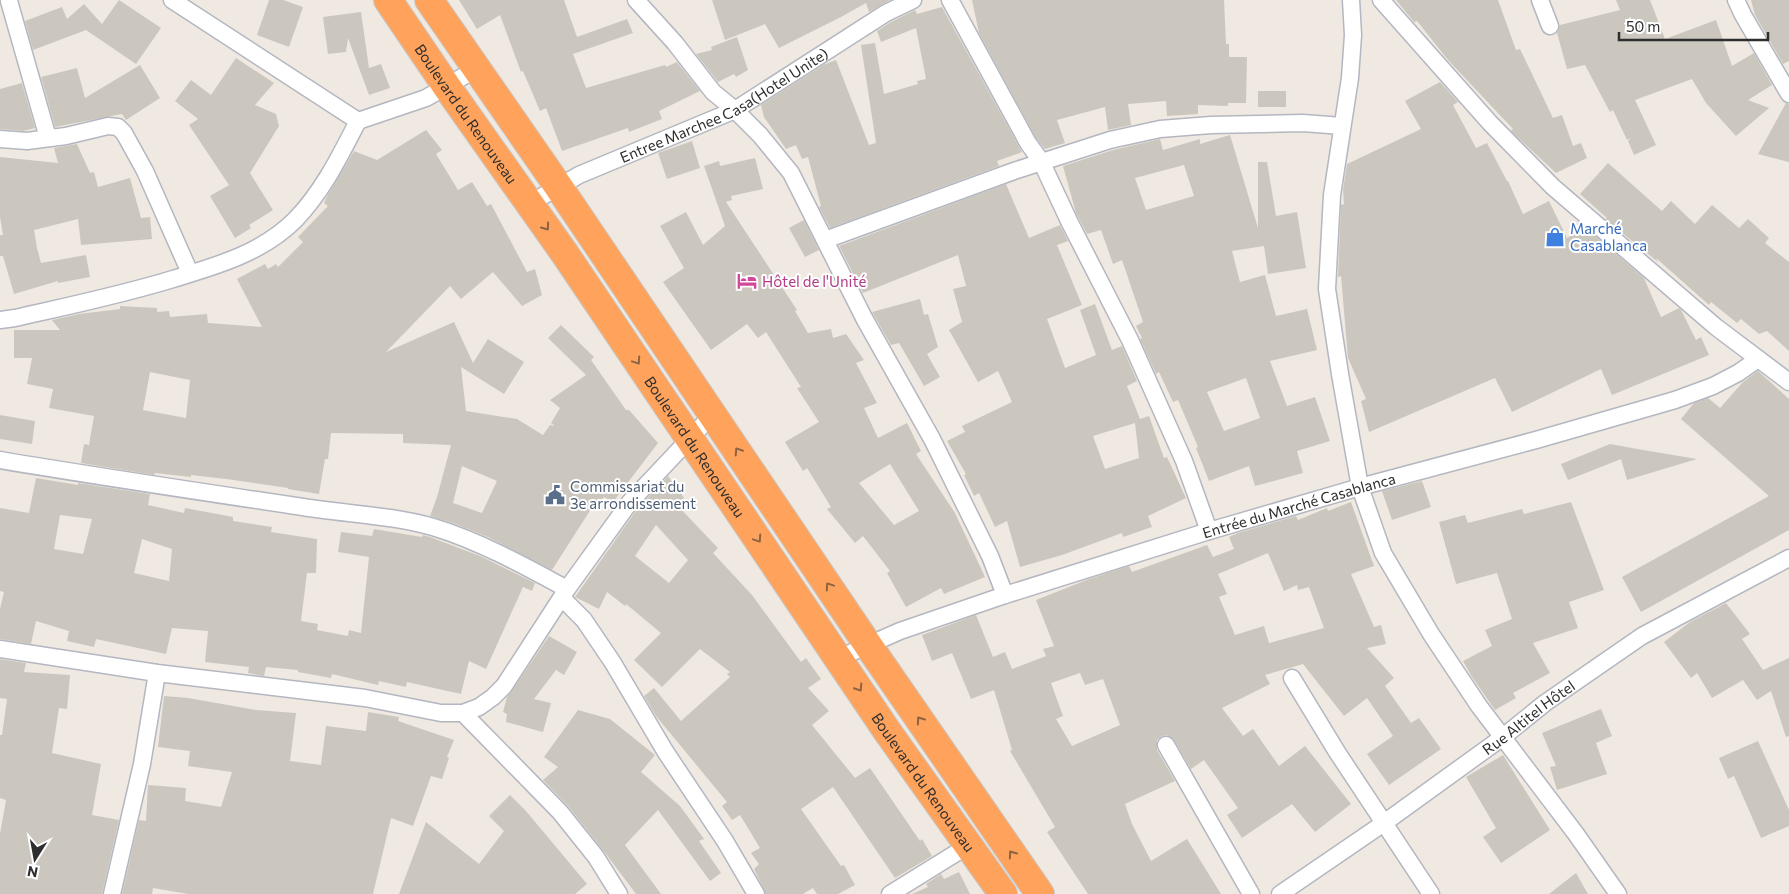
<svg xmlns="http://www.w3.org/2000/svg" width="1789" height="894" font-family="Commissioner,sans-serif">
<style>
.building{fill:#cbc7bf;fill-rule:evenodd}
.lines{fill:none;stroke-linecap:round;stroke-linejoin:round}
.street-casing{stroke:#b4b7c1;stroke-width:19}
.highway-casing{stroke:#c9c9c9;stroke-width:30}
.street{stroke:#fff;stroke-width:16}
.highway{stroke:#ffa35c;stroke-width:28}
.oneway{stroke:#8c6343}
.labels{text-anchor:middle;dominant-baseline:central;stroke-width:4;stroke-linejoin:round;paint-order:stroke}
.street-label{font-size:15px;fill:#2e2e2e;stroke:#fff}
.shop-label{font-size:15px;fill:#366cbe;stroke:#fff;text-anchor:start}
.hotel-label{font-size:15px;fill:#b23c85;stroke:#fff;text-anchor:start}
.service-label{font-size:15px;fill:#4e5e75;stroke:#fff;text-anchor:start}
</style>
<rect width="100%" height="100%" fill="#efe9e1"/>
<path class="building" d="M119,0l42,28 -25,36 -50,-34 -53,20 -8,-29 37,-14 5,12 17,-15 18,20z
M269,0h14l20,7 -14,40 -32,-12z
M459,0h105l13,37 50,-18 6,14 -60,21 13,34 79,-23 1,2 11,-5 23,29 -41,20 3,8 -33,13 -1,-4 -66,23 -16,-43 -6,3 -17,-40 -2,1 -21,-57 -23,14z
M712,0h178l-21,12 -3,-9 -25,14 -62,31 -14,-24 -40,16z
M972,0h252l2,44h3v13h18l-1,46h-18v3l-30,-1v9l-31,2 -1,-15 -38,3 3,21 -23,5 -3,-23 -48,13 8,23 -20,6 -9,-11 -57,-105z
M1396,0h102l18,50 4,-1 33,69 9,-3 11,31 8,-3 6,15 -31,15 -44,-41 -1,-2 2,-1 -65,-69 -31,-39 -3,1z
M1616,0h34l15,39 51,-19 16,46 22,-13 18,32 -24,15 21,8 -33,28 -30,-33 -14,-24 -57,21 21,45 -22,10 -6,-14 3,-3 -4,2 -14,-30 -3,2 -25,-47 -18,4 -10,-36 3,-8 60,-15z
M1751,0h38v61l-6,3 -28,-49z
M942,7l80,145 -25,9 2,5 -169,62 -11,-21 2,-1 -13,-49 -6,2 -6,-14 -10,4 -22,-32 -3,-12 62,-40 13,-5 33,85 7,-2 -15,-98 14,-2 9,51 34,-10 -1,-3 9,-2 -10,-51 -35,14 -4,-11 14,-9 24,-12 2,4z
M361,12l8,56 12,-4 9,24 -21,7 -21,-57 -2,14 -18,2 -5,-37z
M737,37l11,33 -12,7 -2,-3 -16,8 -22,-28 16,-4 -1,-3z
M236,58l38,25 -19,22 21,9 3,12 -29,47 23,37 -24,15 2,3 -16,10 -25,-42 19,-11 -40,-60 9,-6 -23,-18 16,-21 20,15z
M140,65l20,33 -34,22 -4,-6 -67,13 -14,-50 36,-9 8,30z
M1440,82l18,20 -5,3 23,43 11,-5 20,38h1l15,33 26,-13 18,37 19,-10 58,50 17,39 18,-9 2,2 15,30 5,-3 8,18 -97,40 -11,-26 -89,43 -17,-34 -126,54 -8,-31 5,-2 -18,-41 -7,-82 -3,1 3,-72 3,-1 -1,-14 4,-26 74,-35 -16,-28z
M22,83l13,45 -12,3 -23,-2v-40z
M1258,91h28v16h-28z
M1786,103l3,1v58l-31,-8z
M426,130l16,20 -6,4 22,36 14,-8 15,24 4,-2 36,68 8,-3 7,26 -20,11 -29,-34 -32,27 -11,-13 -64,66 68,-30 19,41 15,-24 36,23 -20,32 -43,-27 5,44 51,8 26,16 7,-10 5,1 -4,-3 9,-15 -10,-8 36,-25 -38,-37 13,-13 33,32 -3,3 35,50h3l29,33 -45,59 -9,-5 -9,14 -4,-2 -39,61 -64,-33 -35,-14 -23,-7 7,-19 14,-52 -48,-2v-9l-72,-1 -3,26h-3l-6,35 -31,-5v-1l-62,-9 -35,-4v2l-36,-4 -1,2 -73,-12 3,-19 5,1 5,-29 -45,-8 4,-19 -26,-5 5,-26h-18v-28h46l-8,-10 27,-6 41,-5v-3l37,2v4l12,-1 1,6 37,-3 1,9 54,4 -25,-48 28,-15 3,5 8,-5 2,3 25,-25 -5,-5 30,-31 -4,-3 2,-5 28,-47 23,9zM150,372l40,8 -4,38 -43,-8zM462,466l35,15 -15,32 -29,-10z
M1230,135l28,93v-66h9l9,54 21,-4 9,56 -38,6 -4,-28 -32,5 8,31 25,-7 11,41 31,-7 10,41 -47,11 17,45 28,-9 15,44 -33,10 6,22 -48,13 -6,-20 -40,15 -13,-33 2,-1 -20,-47 -5,2 -14,-30 -3,2 -16,-35 2,-1 -6,-12 7,-4 -21,-62 -9,4 -12,-34 -14,4 -11,-21 -13,-47 50,-16 47,-11 3,11 37,-11v5zM1184,165l10,31 -48,14 -11,-32zM1246,378l14,40 -36,13 -17,-39z
M692,141l8,27 -33,11 -9,-26z
M77,144l13,29 4,-1 4,15 32,-9 11,40 9,-1 2,22 -71,6 -3,-26 -44,11 3,18 4,15 45,-8 4,22 -32,6v-2l-44,13 -11,-38h-3v-21h3l-3,-18v-60l58,6 -4,-15z
M755,158l8,31 -32,7 1,4 -6,2 71,108 -2,1 13,22 23,-4 2,9 13,-4 18,26 -8,3 21,40 -13,5 14,30 29,-15 14,28 -5,3 39,59 30,64 -41,17 -3,-6 -35,19 -19,-34 3,-2 -27,-35 -8,7 -28,-34 4,-2 -24,-39 -4,3 -18,-29 34,-20 -22,-34 4,-1 -35,-55 -8,6 -11,-14 -36,26 -48,-68 21,-14 -24,-42 26,-14 17,33 22,-19 -21,-60 15,-5 1,5zM890,464l29,47 -25,14 -35,-42z
M1608,163l54,48 9,-10 24,23 17,-19 27,23 9,-9 21,19 -4,5 24,19v89l-22,-20 -8,3 -18,-15 -4,4 -26,-21 -2,3 -53,-47 2,4 -53,-43 2,-1 -27,-24z
M1006,184l23,54 31,-13 8,16 -11,4 25,60 -35,14 18,49 31,-13 -16,-45 15,-6 17,46 10,-4 15,35 -10,5 13,33 9,-3 15,42 3,-1 19,41 -38,18 4,11 -29,10 -1,-4 -60,22 -42,12 -13,-46 -12,6 -16,-34 -5,3 -10,-21 2,-1 -19,-33 18,-9 -3,-6 50,-24 -14,-31 -20,11 -29,-52 13,-8 -9,-33 13,-3 -8,-31 -95,38 -24,-47zM1135,423l4,35 -34,11 -12,-33z
M804,220l15,30 -14,7 -16,-29z
M920,299l4,16 4,-1 10,33 -11,7 13,23 -16,9 -25,-43 -8,2 -19,-33z
M1758,371l31,28v131l-148,82 -19,-35 147,-81 -88,-77 13,-16 14,-5 12,10 23,-26z
M0,415l35,6 -3,23 -32,-5z
M1610,444l33,6 54,9 -70,21 -6,-21 -53,21 -7,-16z
M668,476l16,22 -8,6 42,44 -5,5 39,42 49,67 5,-4 15,21 -13,9 21,23 -17,14 43,53 15,-10 50,73 2,-2 10,17 -37,22 -62,-91 -32,22 40,57 3,-1 11,20 -17,9h-21l-4,-6 -10,6h-37l-12,-25 5,-5 -8,-11 9,-5 -20,-33 -8,5 -10,-14 5,-4 -71,-86 -12,-20 10,-8 27,33 49,-44 -3,-3 3,-2 -30,-23 -38,38 -28,-27 27,-27 -35,-29 -1,2 -18,-14 -8,17 -24,-12 63,-89zM656,525l32,35 -19,23 -34,-27z
M36,478l42,7v-2l72,11 -2,11 36,8 1,-5 48,9v4l39,6 -1,5 46,7 -1,34h-9l-6,48 17,3 -1,6 31,6 1,-6 12,3 8,-76 -31,-5 3,-20 31,4 2,-7 48,8 1,-2 7,2 50,19 55,27 -3,8 -9,-4 -37,82 -17,-8 -8,33 -54,-12 -1,5 -27,-6 -1,4 -46,-11 -1,4 -33,-6v-2l-32,-3 -2,9 -16,-3 1,-6 -44,-5 3,-31 -36,-3 -6,26 -70,-15 -2,8 -27,-6 2,-10 -33,-10 -5,23 -31,-5v-30l4,-17 -4,-1v-83l29,5zM60,515l32,4 -9,35 -29,-5zM142,539l30,10 -3,32 -35,-8z
M1422,481l9,26 -39,13 -10,-29z
M1351,502l23,64 -23,8 23,53 7,-2 5,19 -19,4 27,30 -9,8 26,37 8,-5 22,31 -52,36 -22,-31 26,-18 -26,-38 -23,18 -41,-52 -38,11 5,9 -48,24 21,28 10,-7 26,37 26,-20 46,58 -36,28 -23,-28 -50,34 -15,-23 11,-7 -34,-48 -13,9 -17,-29 -7,-5 -5,1 -5,4v10l18,31 -50,23 7,20 19,37 36,-22 34,55h-133l-41,-62 8,-5 -45,-76 2,-1 -18,-60 -23,9 -19,-46 -20,8 -10,-26 54,-20 17,42 12,-5 7,17 34,-13 -3,-7 11,-3 -18,-46 53,-21 40,-13 3,6 75,-27 6,12 21,-8 -5,-12 9,-4 58,-17 2,4 29,-12 1,3zM1268,553l16,38 13,-6 1,5 11,-3 15,41 -55,15 -5,-17 -29,9 -16,-38 8,-3 -9,-20zM1080,673l5,12 18,-6 17,46 -48,21 -16,-27 7,-3 -12,-33z
M1571,502l33,88 -35,12 9,26 -45,15 17,30 -37,20 3,5 -21,12 -23,-33 -9,-16 29,-15 -7,-16 27,-11 -15,-46 -41,11 -17,-62 26,-7 3,8 54,-14 2,5z
M1726,603l24,31 -8,5 21,31 26,-12v78l-3,1 -15,-46 -14,9 -14,-20 -31,18 -15,-25 -6,5 -27,-36 26,-20z
M549,636l28,16 -13,23 -8,-5 -22,29 17,4 -8,29 -37,-10 1,-8 -4,-2 4,-15 5,-6z
M0,659l26,4 -2,9 46,3 -3,34 -8,-1 -7,45 49,11 -9,51 27,5 -17,74h-102v-60l6,-34 -6,-2v-63h2l5,-36 -7,-1z
M164,696l24,2 68,12 40,3 -6,48 31,4 5,-39 40,5 2,-19 31,5 -1,4 56,19 -7,17 2,1 -7,21 -11,-3 -18,50 -22,-8 -18,76h-185l-35,-6 -1,6h-30l17,-74 7,1 2,-36 38,3 -1,13 36,6 11,-35 -44,-6 2,-15 -32,-4z
M1601,709l11,27 -16,7 11,31 -50,16 -7,-23 6,-1 -14,-33z
M578,710l32,9 45,36 -14,17 39,34 24,33 -5,2 22,32 -11,8 -52,-71 -33,35 36,49h-25l-30,-40 -38,-48 -25,-26 15,-13 -14,-10z
M1758,741l31,69v16l-28,12 -27,-62 -6,3 -9,-21z
M1503,755l47,75 -49,33 -18,-26 13,-9 -30,-51z
M510,795l16,16 61,73 -12,10h-176l27,-72 53,42 25,-33 -15,-15z
M959,872l11,22h-58l16,-7 -2,-3 15,-10 3,5z
M1576,873l12,21h-39z"/>
<g class="lines">
<defs>
<g id="street">
<path d="M172,0l186,121 68,-23 50,-29"/>
<path d="M636,0l39,43 38,49 22,18 25,25 31,38 73,145 68,121 58,117 15,39"/>
<path d="M950,0l78,143 13,18 29,62 60,117 54,121 25,70"/>
<path d="M1351,0l2,35 -3,43 -18,117 -5,94 13,85 20,113 23,66 48,81 48,72 97,128 42,60"/>
<path d="M1381,0l109,123 63,64 163,140 73,55"/>
<path d="M1540,0l10,26"/>
<path d="M1736,0l7,15 46,79"/>
<path d="M9,1l39,137"/>
<path d="M0,139l27,2 39,-5 42,-10 10,1 6,6 21,38 45,102"/>
<path id="s1" d="M529,204l50,-29 156,-65 151,-97 27,-13"/>
<path d="M825,240l189,-69 96,-31 50,-11 51,-4 92,-2 39,3"/>
<path d="M0,320l15,-2c53,-12 106,-23 158,-39 43,-13 89,-26 122,-59 28,-29 45,-64 63,-99"/>
<path d="M0,460c101,17 202,32 303,47 43,7 88,8 130,20 44,13 94,40 134,62"/>
<path d="M562,598l22,22 29,43 52,88 60,90 31,53"/>
<path d="M0,649l157,24 208,25 76,15h22l16,-6 14,-10 11,-11 63,-97 63,-87 83,-88"/>
<path id="s2" d="M839,658l61,-27 105,-36 204,-64 151,-44 176,-47 139,-40 38,-14 25,-13 20,-14"/>
<path d="M1292,678l45,74 94,142"/>
<path d="M463,713l97,99 36,45 23,37"/>
<path d="M1166,745l85,149"/>
<path d="M112,894l30,-130 15,-91"/>
<path d="M890,894l79,-49"/>
<path id="s3" d="M1280,894l104,-71 119,-86 42,-34 97,-67 147,-78"/>
</g>
<g id="highway">
<path id="s4" d="M388,0l59,87 118,167 322,477 116,163"/>
<path d="M429,0l129,186 310,459 172,249"/>
</g>
</defs>
<use href="#street" class="street-casing"/>
<use href="#highway" class="highway-casing"/>
<use href="#street" class="street"/>
<use href="#highway" class="highway"/>
</g>
<defs><path id="oneway-chevron" d="M-2-3.5L2.5 0L-2 3.5" fill="none" stroke-width="1.6" stroke-linecap="round" stroke-linejoin="round" transform="scale(1.25)"/></defs>
<g class="oneway">
<use href="#oneway-chevron" transform="translate(546 227) rotate(54)"/>
<use href="#oneway-chevron" transform="translate(637 361) rotate(56)"/>
<use href="#oneway-chevron" transform="translate(738 451) rotate(-123)"/>
<use href="#oneway-chevron" transform="translate(758 539) rotate(56)"/>
<use href="#oneway-chevron" transform="translate(829 586) rotate(-124)"/>
<use href="#oneway-chevron" transform="translate(859 688) rotate(57)"/>
<use href="#oneway-chevron" transform="translate(920 720) rotate(-125)"/>
<use href="#oneway-chevron" transform="translate(1012 854) rotate(-125)"/>
</g>
<defs>
<symbol id="shop-bare" viewBox="-9 -9 18 18"><path d="M-5-2.5h2.3a2.7 3.5 0 0 1 5.4 0H5L5.5 6h-11ZM-1.5-2.5h3a1.5 2.3 0 0 0-3 0Z" fill="#3f7fe0" stroke="#fff" stroke-width="2.5" paint-order="stroke"/></symbol>
<symbol id="hotel-bare" viewBox="-9 -9 18 18"><path d="M-6-4.5h1.5V1H6V5H4.5V3h-9V5H-6ZM-4 0a1.8 1.8 0 1 1 3.6 0ZM.5 0V-2.5h3Q6-2.5 6 0Z" fill="#d1479c" stroke="#fff" stroke-width="2.5" paint-order="stroke"/></symbol>
<symbol id="civic-bare" viewBox="-9 -9 18 18"><path d="M-.6-6.5H3V-4.5H.6V-3L4-1V1h2V6H-6V1h2V-1L-.6-3ZM-1.2 2.5V6h2.4V2.5Z" fill="#5c6f8a" stroke="#fff" stroke-width="2.5" paint-order="stroke"/></symbol>
</defs>
<g fill-rule="evenodd">
<use href="#shop-bare" x="1541" y="223" width="28" height="28"/>
<use href="#hotel-bare" x="733" y="267" width="28" height="28"/>
<use href="#civic-bare" x="541" y="481" width="28" height="28"/>
</g>
<g class="labels">
<g class="street-label">
<text stroke="none"><textPath href="#s1" startOffset="219">Entree Marchee Casa(Hotel Unite)</textPath></text>
<text stroke="none"><textPath href="#s4" startOffset="138">Boulevard du Renouveau</textPath></text>
<text stroke="none"><textPath href="#s4" startOffset="542">Boulevard du Renouveau</textPath></text>
<text stroke="none"><textPath href="#s2" startOffset="485">Entrée du Marché Casablanca</textPath></text>
<text stroke="none"><textPath href="#s3" startOffset="305">Rue Altitel Hôtel</textPath></text>
<text stroke="none"><textPath href="#s4" startOffset="948">Boulevard du Renouveau</textPath></text>
</g>
<g class="shop-label">
<text x="1570" y="228">Marché<tspan x="1570" dy="17">Casablanca</tspan></text>
</g>
<g class="hotel-label">
<text x="762" y="281">Hôtel de l'Unité</text>
</g>
<g class="service-label">
<text x="570" y="486">Commissariat du<tspan x="570" dy="17">3e arrondissement</tspan></text>
</g>
</g>
<g transform="translate(35 859) rotate(191)" stroke="#ffffff" stroke-width="4" paint-order="stroke">
<path d="M0-4L9 19L0 12L-9 19Z" fill="#2e2e2e"/>
<text y="-8" font-size="14" font-weight="bold" text-anchor="middle" fill="#2e2e2e">N</text>
</g>
<path d="M1619 32v8h149v-8" fill="none" stroke="#2e2e2e" stroke-width="2.5"/>
<text x="1626" y="32" font-size="15" fill="#2e2e2e" stroke="#ffffff" stroke-width="4" paint-order="stroke">50 m</text>
</svg>
